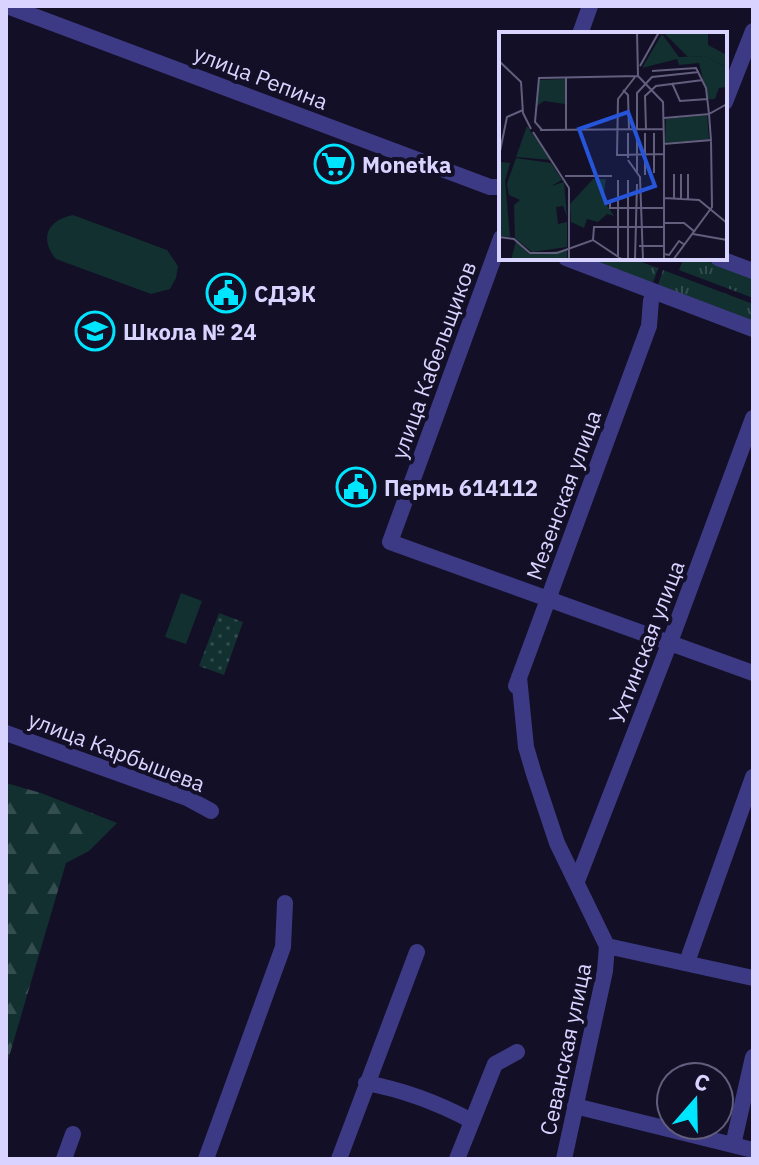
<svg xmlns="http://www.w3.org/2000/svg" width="759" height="1165" font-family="'IBM Plex Sans',sans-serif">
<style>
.grass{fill:url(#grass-tufts)}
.forest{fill:url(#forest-firs)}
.park{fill:url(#park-dots)}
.pitch{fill:#12302f}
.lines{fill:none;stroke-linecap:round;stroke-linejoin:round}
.minor{stroke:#3d3a85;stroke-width:16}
.labels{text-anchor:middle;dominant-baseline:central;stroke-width:8;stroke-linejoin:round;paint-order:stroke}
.street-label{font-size:22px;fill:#d9d4ff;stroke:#130f26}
.poi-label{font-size:22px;font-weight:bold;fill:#d9d4ff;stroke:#130f26;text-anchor:start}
.inset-road{fill:none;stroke:#625e7d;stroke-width:2}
.view{fill:#2655da;fill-opacity:0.15;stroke:#2655da;stroke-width:4}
.inset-edge{fill:none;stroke:#d9d4ff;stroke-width:4}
</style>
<defs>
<pattern id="grass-tufts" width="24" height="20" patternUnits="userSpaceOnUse" patternTransform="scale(2)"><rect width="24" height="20" fill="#12302f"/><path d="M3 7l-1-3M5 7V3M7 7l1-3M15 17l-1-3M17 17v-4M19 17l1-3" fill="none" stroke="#344d4e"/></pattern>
<pattern id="forest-firs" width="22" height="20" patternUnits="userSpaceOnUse" patternTransform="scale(2)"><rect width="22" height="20" fill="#12302f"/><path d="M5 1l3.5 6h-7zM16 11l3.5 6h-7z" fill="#344d4e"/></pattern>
<pattern id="park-dots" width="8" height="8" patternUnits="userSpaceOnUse" patternTransform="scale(2)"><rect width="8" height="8" fill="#12302f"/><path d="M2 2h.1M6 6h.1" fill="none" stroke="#344d4e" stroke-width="1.8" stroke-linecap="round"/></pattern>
</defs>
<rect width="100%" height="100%" fill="#130f26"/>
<path class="grass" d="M586,258h24l11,3 1,-3h8l28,10 -5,15z
M684,258h13l56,19v21l-74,-28z
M663,270l90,34v17l-95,-36z"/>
<path class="forest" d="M6,783l35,10 76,30 -28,28 -23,12 -60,204z"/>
<path class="park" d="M219,613l24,9 -19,53 -25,-9z"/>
<path class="pitch" d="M73,215l94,35 11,16 -2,12 -6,11 -19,5 -95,-35c-17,-20 -9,-39 17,-44z
M181,593l21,8 -16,43 -21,-7z"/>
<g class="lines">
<path class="minor" d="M7,6l483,181h11
M580,34l10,-28
M725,102l28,-71
M501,238l-111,304 363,131
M566,258l187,71
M718,258l35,13
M519,677l7,70 8,27 23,69 50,103 -2,25 -41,188
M516,686l133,-360 2,-26
M6,733l181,65 24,13
M577,881l93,-239 83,-224
M607,946l146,32
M687,962l66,-185
M366,1083c38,7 70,19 104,37
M575,1106l178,44
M733,1145l20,-88
M64,1159l9,-25
M206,1159l77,-212 2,-44
M339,1159l78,-207
M457,1159l38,-95 22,-12"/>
</g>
<defs>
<symbol id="supermarket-ring" viewBox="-11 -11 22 22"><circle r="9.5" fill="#130f26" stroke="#00e5ff" stroke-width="1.5"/><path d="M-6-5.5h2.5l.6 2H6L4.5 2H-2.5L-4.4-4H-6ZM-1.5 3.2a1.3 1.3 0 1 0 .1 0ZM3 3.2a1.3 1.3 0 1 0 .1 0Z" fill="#00e5ff"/></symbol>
<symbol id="civic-ring" viewBox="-11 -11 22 22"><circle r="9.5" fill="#130f26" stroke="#00e5ff" stroke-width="1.5"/><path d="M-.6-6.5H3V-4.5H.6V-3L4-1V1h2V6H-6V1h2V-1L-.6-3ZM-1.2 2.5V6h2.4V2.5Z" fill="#00e5ff"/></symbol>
<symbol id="school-ring" viewBox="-11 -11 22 22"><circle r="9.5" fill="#130f26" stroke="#00e5ff" stroke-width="1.5"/><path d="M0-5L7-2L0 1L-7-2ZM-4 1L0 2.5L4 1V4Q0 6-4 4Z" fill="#00e5ff"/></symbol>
</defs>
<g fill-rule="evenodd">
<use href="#supermarket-ring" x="312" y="142" width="44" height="44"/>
<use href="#civic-ring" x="204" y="271" width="44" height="44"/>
<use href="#school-ring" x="73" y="309" width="44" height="44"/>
<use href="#civic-ring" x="334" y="465" width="44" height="44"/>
</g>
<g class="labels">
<g class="street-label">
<text transform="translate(261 77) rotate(21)">улица Репина</text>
<text transform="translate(433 360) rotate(-70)">улица Кабельщиков</text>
<text transform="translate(563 495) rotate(-70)">Мезенская улица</text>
<text transform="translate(646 642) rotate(-69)">Ухтинская улица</text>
<text transform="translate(117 751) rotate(21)">улица Карбышева</text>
<text transform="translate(565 1049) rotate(-78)">Севанская улица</text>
</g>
<g class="poi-label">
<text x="362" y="164">Monetka</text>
<text x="254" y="293">СДЭК</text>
<text x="123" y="331">Школа № 24</text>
<text x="384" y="487">Пермь 614112</text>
</g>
</g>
<g transform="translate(499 32)">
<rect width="228" height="228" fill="#130f26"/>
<path d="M163,2l17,23 25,-1 23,11v20l-8,1 -4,11h-7l-9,-36 -20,2 -2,-6 -35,9zM66,47v25l-21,-3 -7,5 2,-26zM28,94l24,34 -35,-3zM17,126l35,5 11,17 -11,6 13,-4 3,35 -4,-11 -7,1 2,17 9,-2v25l-35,5 -17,-14 -1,-33 6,-5 -11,-5 -2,-11zM94,147h13l-3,20 11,17 -7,-2 -9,8 -11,-3 -3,9 -13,-6 -1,-18zM17,209l13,13 38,-4v10h-56z" fill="#12302f"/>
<path d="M164,0h45v13l19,10v12l-23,-11 -16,1zM208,83l2,24 -44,4 1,-24zM2,130l9,1 -5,18 5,56 -11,-1z" fill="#12302f"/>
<path class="inset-road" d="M138,0l1,44 25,26 1,42 47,-4 -2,-26 -45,4M0,29l22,21 2,31 8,16M141,34l19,-34M153,39l44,-3 10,20 3,26 18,-10M136,45l-17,22 -1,56 47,-1M173,51l8,18 28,-2M124,58l5,5 1,34M138,97v-36l15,-16 47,-5M147,97l-1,-33 11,-10 47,-6M41,98l124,-1M43,98l-7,-8 4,-44 99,-2M67,98v-53M34,100l36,56v72M129,101v25M146,101v42M0,124l8,-39 16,-7M129,128l12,17 3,83M138,140v-39M155,141v-40M189,142v25M66,144h47M165,166l35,2 28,23M175,167v-25M182,167v-25M111,168v8h54M165,191h20l11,9M194,202l34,6M0,205l15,2 16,14h27l36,-13 30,20M94,208l1,-13h70M140,214h25M165,222l5,1 10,-14 6,4M119,225v-77M129,228v-80M136,228l2,-76M165,228v-116M174,228l39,-53 -1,-67"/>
<path class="view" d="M129,80l27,74 -49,17 -27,-74z"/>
<rect width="228" height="228" class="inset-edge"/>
</g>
<rect width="759" height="1165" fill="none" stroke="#d9d4ff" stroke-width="16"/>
<g transform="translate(695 1101) rotate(20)"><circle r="38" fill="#130f26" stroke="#625e7d" stroke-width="2"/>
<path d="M0-6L14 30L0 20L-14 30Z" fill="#00e5ff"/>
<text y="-12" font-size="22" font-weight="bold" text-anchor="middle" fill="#d9d4ff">С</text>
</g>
</svg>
